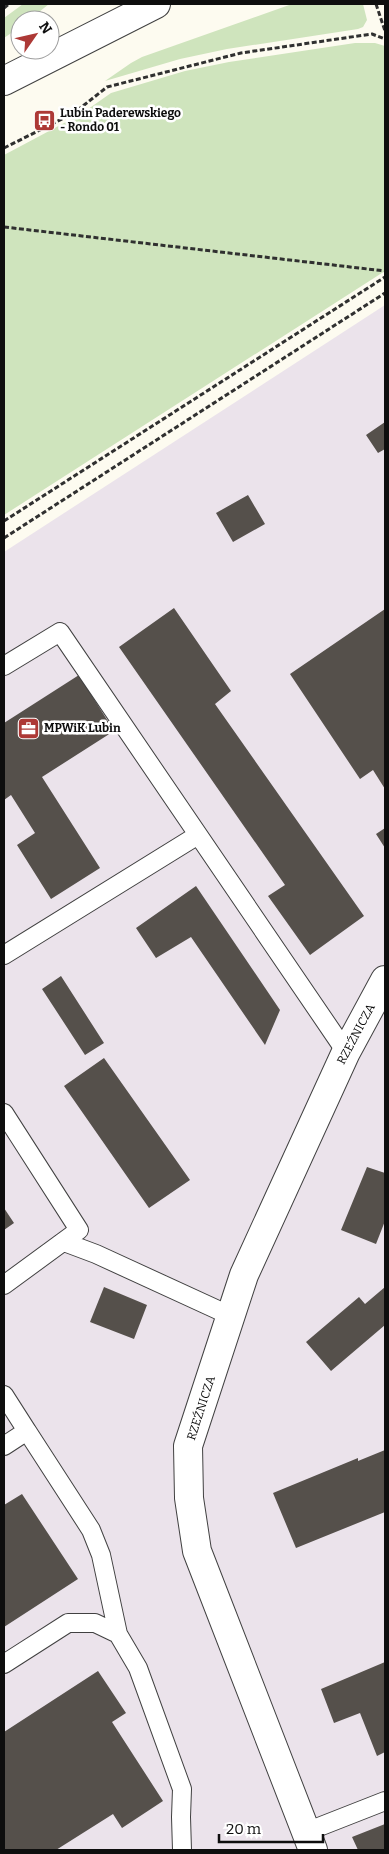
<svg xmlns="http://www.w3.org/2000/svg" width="389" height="1854" font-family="Bitter,serif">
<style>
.industrial{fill:#ebe3eb}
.green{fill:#cfe4bd}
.building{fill:#55504b}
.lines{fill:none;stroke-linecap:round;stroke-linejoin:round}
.service-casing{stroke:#414141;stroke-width:20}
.minor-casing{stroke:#414141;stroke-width:30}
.tertiary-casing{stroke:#414141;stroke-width:30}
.path{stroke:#303030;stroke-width:3;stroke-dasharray:5 2.5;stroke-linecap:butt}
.service{stroke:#fff;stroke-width:18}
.minor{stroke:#fff;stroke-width:28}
.tertiary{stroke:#fff;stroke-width:28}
.labels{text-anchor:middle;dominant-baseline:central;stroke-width:5;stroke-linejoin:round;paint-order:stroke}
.poi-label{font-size:12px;font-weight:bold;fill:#0e0e0e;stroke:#fff;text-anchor:start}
.street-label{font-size:12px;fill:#0e0e0e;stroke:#fff}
</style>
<rect width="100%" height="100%" fill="#fdfbf0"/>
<path class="industrial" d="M385,305v1545h-381v-1298z"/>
<path class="green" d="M23,4h26l-20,16h-9v7l-16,11v-20z
M292,4h71l4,16 -4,7 -5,2 -131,20 -47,10 -75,22 26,-18 11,-6z
M355,43h20l10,3v225l-381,244v-360l77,-41 30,-21 74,-22 44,-9z"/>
<path class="building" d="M385,422v27l-7,4 -12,-18z
M248,495l17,29 -32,18 -17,-29z
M174,608l57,83 -16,13 149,212 -54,39 -42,-59 17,-11 -166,-238z
M385,609v180l-12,-19 -13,9 -70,-105z
M79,675l35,56 -72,46 58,91 -49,31 -34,-54 18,-12 -24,-38 -7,5v-77z
M385,828v20l-9,-14z
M196,886l84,124 -15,35 -74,-108 -35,21 -20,-30z
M61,976l43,67 -19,12 -43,-66z
M104,1058l86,122 -41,28 -85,-122z
M367,1167l18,6v48l-9,23 -35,-14z
M4,1208l10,15 -10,7z
M104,1287l43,18 -13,34 -44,-17z
M385,1287v38l-54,46 -25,-29 53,-45 6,7z
M385,1450v62l-89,36 -23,-55 85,-35v3z
M22,1494l56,85 -74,48v-122z
M385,1662v90l-8,4 -17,-43 -26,10 -13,-34z
M98,1671l28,42 -14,9 51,79 -41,27 -9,-14 -57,36h-52v-118z
M385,1824v26h-27l-6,-13z"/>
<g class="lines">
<defs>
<path id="service" d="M4,666l56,-34 286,420
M4,955l194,-120
M4,1113l75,117 -75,55
M64,1242l32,12 135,62
M4,1395l23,36
M4,1446l23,-15 64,99 10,25 17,79
M4,1664l64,-41h27l23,11 20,34 44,121 -1,28 1,33
M306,1832l79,-31"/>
<path id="minor" d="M313,1850l-116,-299 -8,-53 -1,-52 56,-171 102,-223 39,-72"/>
<path id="tertiary" d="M4,81l152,-77"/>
</defs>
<use href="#service" class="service-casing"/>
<use href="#minor" class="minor-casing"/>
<use href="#tertiary" class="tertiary-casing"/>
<path class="path" d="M376,4l9,27
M4,8l5,-4
M4,148l70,-35 33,-26 134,-34 131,-19 13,5
M4,227l381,44
M4,521l381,-244
M4,538l381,-245"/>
<use href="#service" class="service"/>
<use href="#minor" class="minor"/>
<use href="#tertiary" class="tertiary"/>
</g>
<defs>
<symbol id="bus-square" viewBox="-11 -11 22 22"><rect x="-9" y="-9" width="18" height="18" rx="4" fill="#ad3936" stroke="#fff"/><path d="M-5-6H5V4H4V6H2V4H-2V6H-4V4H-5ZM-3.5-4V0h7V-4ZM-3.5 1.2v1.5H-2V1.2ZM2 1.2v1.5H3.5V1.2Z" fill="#fff"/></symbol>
<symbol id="office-square" viewBox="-11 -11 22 22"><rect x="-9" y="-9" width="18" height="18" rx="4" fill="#ad3936" stroke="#fff"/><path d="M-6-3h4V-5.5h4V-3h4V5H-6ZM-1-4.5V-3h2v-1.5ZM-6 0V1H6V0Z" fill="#fff"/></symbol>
</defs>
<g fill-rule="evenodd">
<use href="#bus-square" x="32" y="108" width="25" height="25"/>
<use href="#office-square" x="16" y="716" width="25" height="25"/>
</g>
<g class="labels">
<g class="poi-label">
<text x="60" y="113">Lubin Paderewskiego<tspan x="60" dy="14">- Rondo 01</tspan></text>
<text x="44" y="728">MPWiK Lubin</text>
</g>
<g class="street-label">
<text transform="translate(356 1034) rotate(-62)">RZEŹNICZA</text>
<text transform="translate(201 1408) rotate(-72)">RZEŹNICZA</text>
</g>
</g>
<rect width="389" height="1854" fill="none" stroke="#0e0e0e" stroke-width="10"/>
<g transform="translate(35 35) rotate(56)"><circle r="24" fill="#ffffff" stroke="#9f9f9f"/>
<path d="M0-4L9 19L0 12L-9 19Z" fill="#ad3936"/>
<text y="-8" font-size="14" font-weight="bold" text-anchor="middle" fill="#0e0e0e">N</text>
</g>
<path d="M219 1834v8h104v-8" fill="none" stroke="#0e0e0e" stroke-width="2.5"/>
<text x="226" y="1834" font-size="15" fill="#0e0e0e" stroke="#ffffff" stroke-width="4" paint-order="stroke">20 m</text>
</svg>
